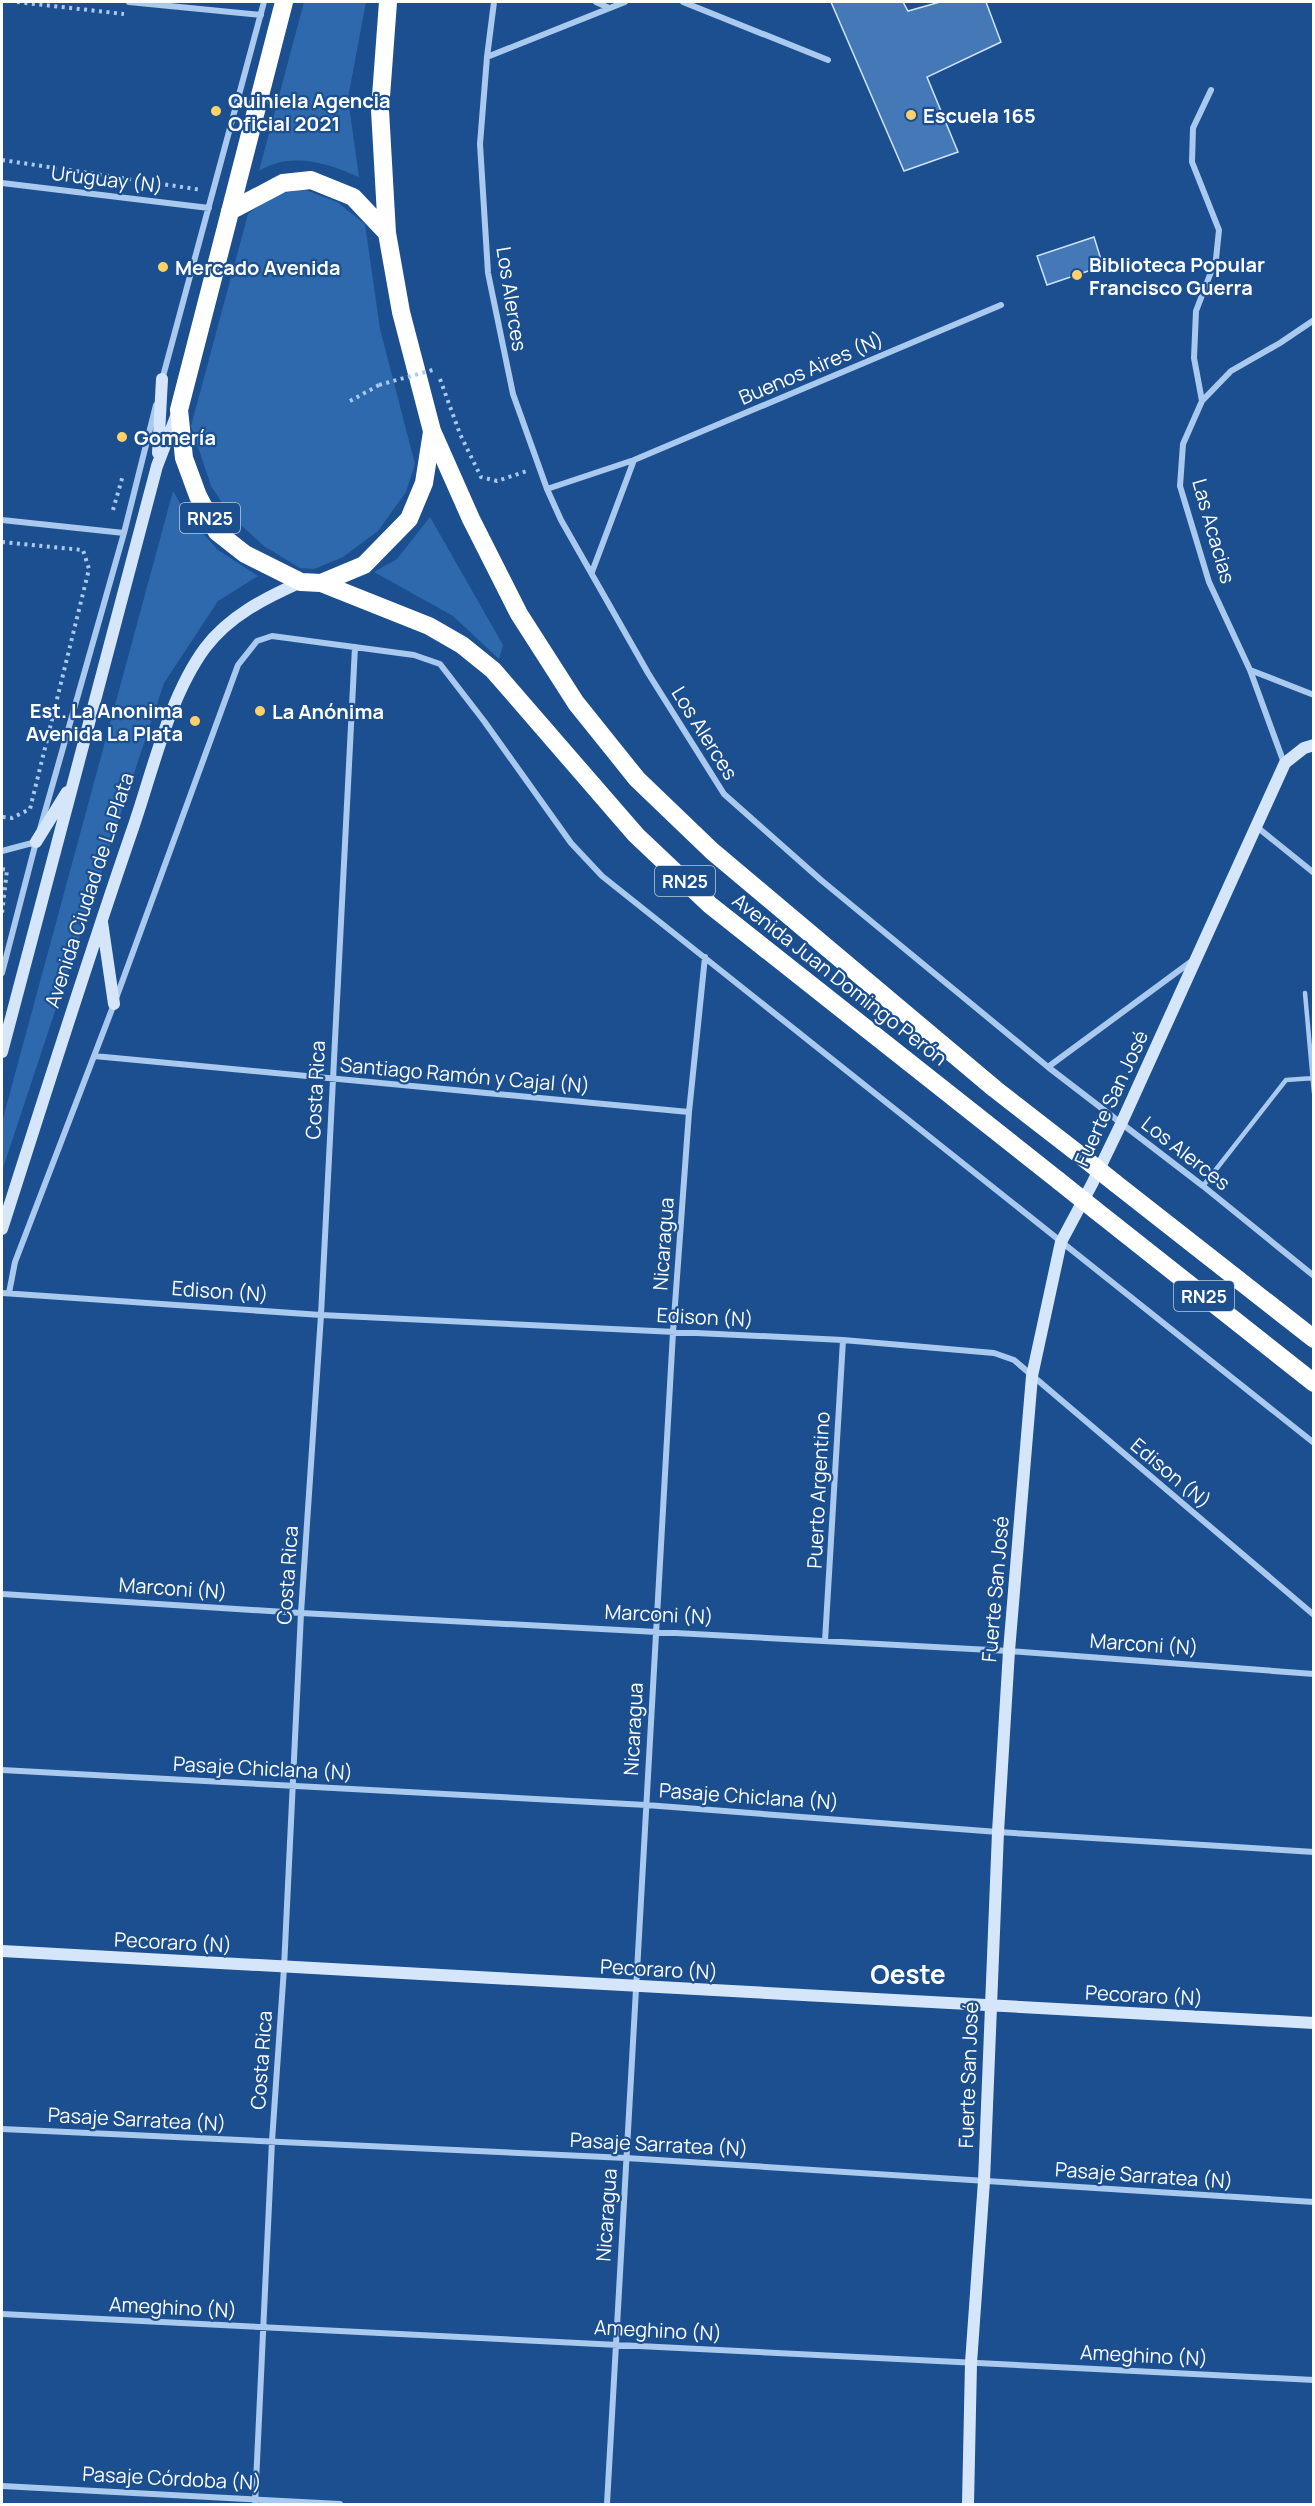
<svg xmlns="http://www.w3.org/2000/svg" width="1315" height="2506" font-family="Manrope,sans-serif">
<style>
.green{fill:#2e69ad}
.building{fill:#4478b7;stroke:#cfe3fa;stroke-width:1.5}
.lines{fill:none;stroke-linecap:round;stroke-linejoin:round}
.path{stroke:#a9c9ee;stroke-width:4;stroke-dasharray:3 4.5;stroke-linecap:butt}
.lane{stroke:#a9c9ee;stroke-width:4.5}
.street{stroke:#a9c9ee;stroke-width:6}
.secondary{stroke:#d6e6fa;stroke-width:12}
.highway{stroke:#fff;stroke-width:18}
.path-bridge{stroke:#a9c9ee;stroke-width:4;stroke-dasharray:3 4.5;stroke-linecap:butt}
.highway-bridge{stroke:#fff;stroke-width:18}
.poi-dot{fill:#ffd166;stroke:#1b4f8f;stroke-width:2}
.labels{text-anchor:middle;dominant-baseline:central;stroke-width:4.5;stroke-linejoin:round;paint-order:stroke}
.shield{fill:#1b4f8f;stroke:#bbcadd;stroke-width:1.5}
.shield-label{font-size:18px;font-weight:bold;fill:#fff}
.poi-label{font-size:20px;font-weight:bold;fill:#fff;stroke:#1b4f8f;text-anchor:start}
.street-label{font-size:20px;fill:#fff;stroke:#1b4f8f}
.district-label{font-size:26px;font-weight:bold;fill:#fff;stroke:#1b4f8f}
</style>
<rect width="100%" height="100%" fill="#1b4f8f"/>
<path class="green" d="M304,2h62l-18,96 11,79c-31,-14 -69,-26 -100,-6z
M303,189l34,13 28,22 15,105 35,135 -9,28 -28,39 -35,26 -29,12 -14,-1 -36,-22 -33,-30 -20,-30 -20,-60 57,-212 23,-18z
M173,491l15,26 30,33 40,26 -40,25 -54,82 -162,488v-49z
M430,517l73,128 -4,14 -46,-43 -79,-44 23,-13z"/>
<path class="building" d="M831,2h72l5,9 32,-9h46l15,40 -74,35 31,75 -54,19z
M1094,237l9,29 -56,19 -10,-29z"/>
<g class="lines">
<path class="path" d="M17,2l107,12
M2,160l200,30
M440,379l20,55 21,43 16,4 30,-10
M350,401l29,-16
M113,510l10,-35
M2,542l81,8 6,19 -59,240 -18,9 -10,-1
M2,869l5,1 -5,44"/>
<path class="lane" d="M1305,993l9,100
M1203,1186l83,-106 28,-2"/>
<path class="street" d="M129,2l132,13
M494,2l-7,55 -7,87 8,129 25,121 34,95 14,31 87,153 76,121 97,86 227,187 155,119 111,90
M596,2l13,6
M683,2l145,58
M487,57l138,-55
M2,183l207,25
M162,380l102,-378
M1202,401l-8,-43 2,-47 20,-52 3,-29 -27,-68 1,-34 18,-38
M547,489l87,-29 367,-155
M2,520l122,13
M592,572l42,-112
M1250,670l64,25
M1284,763l-34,-93 -41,-88 -29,-96 3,-42 19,-43 29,-30 49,-28 34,-23
M1257,827l57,46
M40,829l84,-296 32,-128
M2,851l34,-9
M2,973l34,-131
M94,1056l595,56
M1048,1067l144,-106
M2,1293l319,22 522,25 151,13 20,7 300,255
M9,1293l6,-31 99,-258 124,-339 19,-24 15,-5 142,19 26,9 44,57 87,122 31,33 712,567
M2,1594l299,19 708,38 305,23
M825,1641l18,-301
M2,1770l644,35 352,27 316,20
M2,2129l624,29 688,44
M2,2314l1312,66
M2,2486l338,18
M255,2504l17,-363 12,-173 17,-355 20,-298 34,-668
M607,2504l66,-1172 16,-220 16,-155"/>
<path class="secondary" d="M158,453l4,-74
M36,842l31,-50
M102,922l12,82
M2,1052l155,-586 20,-52
M2,1229c43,-134 85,-268 131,-401 20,-58 36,-131 72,-180 24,-32 60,-50 96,-66
M2,1951l1312,72
M968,2504l3,-141 13,-182 14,-349 11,-181 23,-275 29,-134 31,-58 29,-60 164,-361 19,-15 10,-3"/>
<path class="highway" d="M284,2l-105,408 5,48 14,38 19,36 28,22 56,28 20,1 108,43 33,19 31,25 143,165 74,70 349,276
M388,2l-8,108 7,123 14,79 31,119 39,88 48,95 57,89 61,76 75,72 283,238 85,66
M230,211l53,-28 28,-3 42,17 34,36
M321,583l43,-18 45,-46 15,-36 8,-51
M1115,1183l199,156
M1094,1209l220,174"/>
<path class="path-bridge" d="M379,385l57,-16"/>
<path class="highway-bridge" d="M1080,1155l35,28
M1059,1181l35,28"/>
</g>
<g class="poi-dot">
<circle cx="216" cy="111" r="6"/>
<circle cx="911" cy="115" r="6"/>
<circle cx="163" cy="267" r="6"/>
<circle cx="1077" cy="275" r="6"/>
<circle cx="122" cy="437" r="6"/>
<circle cx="260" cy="711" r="6"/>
<circle cx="195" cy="721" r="6"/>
</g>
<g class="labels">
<g class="shield">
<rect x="180" y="503" width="60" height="30" rx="4.5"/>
<rect x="655" y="866" width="60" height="30" rx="4.5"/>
<rect x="1174" y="1281" width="60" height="30" rx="4.5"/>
</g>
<g class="shield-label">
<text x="210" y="518">RN25</text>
<text x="685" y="881">RN25</text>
<text x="1204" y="1296">RN25</text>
</g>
<g class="poi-label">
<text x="228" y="100">Quiniela Agencia<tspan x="228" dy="23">Oficial 2021</tspan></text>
<text x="923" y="115">Escuela 165</text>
<text x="1089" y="264">Biblioteca Popular<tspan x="1089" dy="23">Francisco Guerra</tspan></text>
<text x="175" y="267">Mercado Avenida</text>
<text x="134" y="437">Gomería</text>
<text x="183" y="710" text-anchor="end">Est. La Anonima<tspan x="183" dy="23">Avenida La Plata</tspan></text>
<text x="272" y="711">La Anónima</text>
</g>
<g class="street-label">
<text transform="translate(107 179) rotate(7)">Uruguay (N)</text>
<text transform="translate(512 299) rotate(81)">Los Alerces</text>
<text transform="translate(811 368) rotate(-23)">Buenos Aires (N)</text>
<text transform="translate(1214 531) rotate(74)">Las Acacias</text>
<text transform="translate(705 733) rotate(58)">Los Alerces</text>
<text transform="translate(89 890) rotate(-72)">Avenida Ciudad de La Plata</text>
<text transform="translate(840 979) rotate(38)">Avenida Juan Domingo Perón</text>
<text transform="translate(465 1075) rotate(5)">Santiago Ramón y Cajal (N)</text>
<text transform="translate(315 1090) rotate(-87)">Costa Rica</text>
<text transform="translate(1111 1098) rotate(-65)">Fuerte San José</text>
<text transform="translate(1186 1153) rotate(38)">Los Alerces</text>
<text transform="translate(663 1244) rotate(-86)">Nicaragua</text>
<text transform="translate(220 1291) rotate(4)">Edison (N)</text>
<text transform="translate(705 1317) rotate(3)">Edison (N)</text>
<text transform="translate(1171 1473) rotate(40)">Edison (N)</text>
<text transform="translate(818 1490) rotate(-87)">Puerto Argentino</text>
<text transform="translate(287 1575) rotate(-86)">Costa Rica</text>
<text transform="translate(173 1588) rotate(4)">Marconi (N)</text>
<text transform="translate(995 1589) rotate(-85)">Fuerte San José</text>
<text transform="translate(659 1614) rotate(3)">Marconi (N)</text>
<text transform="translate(1144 1644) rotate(4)">Marconi (N)</text>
<text transform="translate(633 1729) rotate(-87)">Nicaragua</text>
<text transform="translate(263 1768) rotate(3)">Pasaje Chiclana (N)</text>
<text transform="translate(749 1796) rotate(4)">Pasaje Chiclana (N)</text>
<text transform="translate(173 1942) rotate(3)">Pecoraro (N)</text>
<text transform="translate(659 1969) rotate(3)">Pecoraro (N)</text>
<text transform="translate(1144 1995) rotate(3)">Pecoraro (N)</text>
<text transform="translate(261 2060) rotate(-86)">Costa Rica</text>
<text transform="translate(968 2075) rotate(-88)">Fuerte San José</text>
<text transform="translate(137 2119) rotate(3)">Pasaje Sarratea (N)</text>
<text transform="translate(659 2144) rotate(3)">Pasaje Sarratea (N)</text>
<text transform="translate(1144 2175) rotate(4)">Pasaje Sarratea (N)</text>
<text transform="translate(606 2215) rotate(-86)">Nicaragua</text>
<text transform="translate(173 2307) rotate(3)">Ameghino (N)</text>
<text transform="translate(658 2330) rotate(3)">Ameghino (N)</text>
<text transform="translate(1144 2355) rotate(3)">Ameghino (N)</text>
<text transform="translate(172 2478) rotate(3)">Pasaje Córdoba (N)</text>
</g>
<g class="district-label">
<text x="908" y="1974">Oeste</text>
</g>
</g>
<rect width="1315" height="2506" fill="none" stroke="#ffffff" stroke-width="6"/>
</svg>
